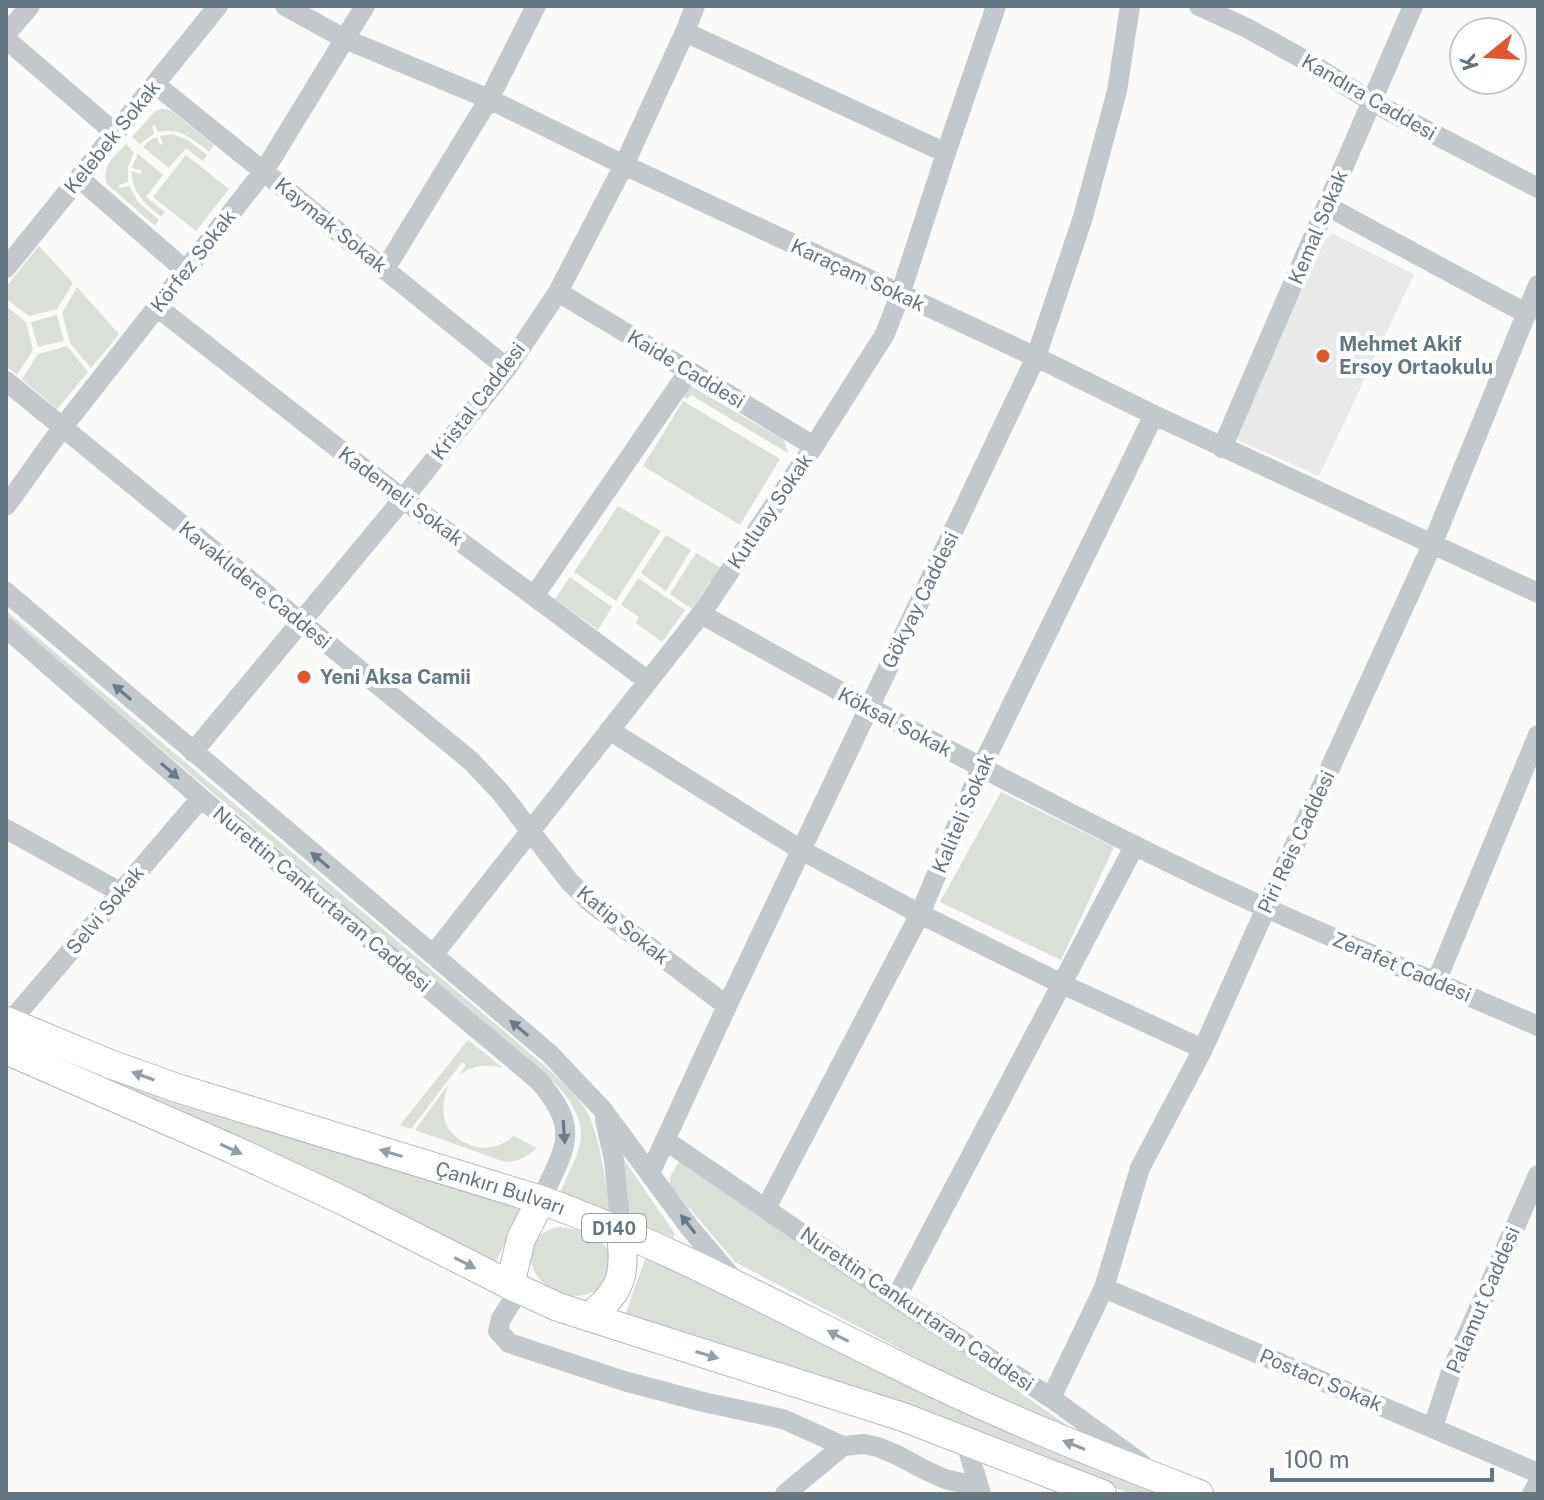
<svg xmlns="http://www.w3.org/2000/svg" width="1544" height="1500" font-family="'Public Sans',sans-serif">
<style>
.built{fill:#e8e9e9}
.green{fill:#dadfd7}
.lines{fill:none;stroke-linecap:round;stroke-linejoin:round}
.highway-casing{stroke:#b4b9bd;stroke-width:30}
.minor{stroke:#c3c8cc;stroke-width:20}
.highway{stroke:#fff;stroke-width:28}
.oneway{fill:#6a7a87}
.oneway2{fill:#939fa8}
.poi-dot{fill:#e4572e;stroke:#fff;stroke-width:3}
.labels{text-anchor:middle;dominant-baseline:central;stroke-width:8;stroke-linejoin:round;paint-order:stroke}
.shield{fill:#fff;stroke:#939fa8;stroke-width:2}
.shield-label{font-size:18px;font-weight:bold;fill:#657683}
.street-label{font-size:20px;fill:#657683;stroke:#fff}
.poi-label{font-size:20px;font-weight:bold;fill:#657683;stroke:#fff;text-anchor:start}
</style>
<rect width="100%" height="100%" fill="#fafaf8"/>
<path class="built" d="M1334,234l80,40 -95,202 -86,-38 91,-196 6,-7z"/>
<path class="green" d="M161,109l9,1 44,35 -5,7c-17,-13 -29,-25 -51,-20l-3,-7 -3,2 2,7 -14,10 -8,-7 22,-25z
M173,134l15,6 19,15 -4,6 -17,-13 -17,20 -26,-21 7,-7 7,-3 3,8 3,-1 -3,-8z
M126,144l8,8 -6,15v15l-9,3v3l10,-2 9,16 21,18 -4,6 -48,-42c-6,-19 7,-26 19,-40z
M138,154l25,21 -17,22 19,15 -4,5c-15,-13 -30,-24 -29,-46l9,3 1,-3 -10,-3z
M186,155l43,34 -33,42 -43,-34z
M39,246l34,37 -16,26 -28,7 -23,-17v-12z
M77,287l42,47 -28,34 -21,-25 -8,-30z
M6,306l20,16 7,28 -16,25 -11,-9z
M57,315l7,26 -26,6 -7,-25z
M67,346l21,26 -31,37 -35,-30 16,-25z
M691,386l93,54 4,13 -97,-58 -4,4 -5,-4 6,-8z
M683,401l97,58 -40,66 -97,-59z
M618,506l43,25 -45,70 -42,-29z
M666,535l25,15 -25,41 -25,-18z
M696,553l27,16 -8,15 -5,-3 -18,28 -22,-15z
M570,577l42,30 -14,23 -43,-31z
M638,578l47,32 -23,32 -26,-19 3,-6 -18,-12z
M6,611l511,431c22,20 50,40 67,65 17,26 21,77 27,108l-52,-20c21,-48 37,-63 -1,-109l-552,-469z
M1001,792l113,55 -53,113 -121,-58z
M6,1032l517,173 -29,61 -488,-226z
M468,1040l35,28c-17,-4 -29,-3 -44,7l7,-10 -4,-3 -51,67 -11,-4z
M448,1085c-4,13 -7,27 -2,39 3,7 8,11 13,15 19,13 38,11 55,-3l23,12c-9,8 -19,14 -32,14l-90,-32z
M682,1157l396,276 -111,-49 -232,-122 -66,-78 2,-9z
M623,1158l52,76 -2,4 -44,-18z
M558,1227c22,1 40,10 54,26l-7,33c-57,38 -108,-45 -47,-59z
M647,1254l346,171 108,46 59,23h-29l-178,-71 -329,-105z"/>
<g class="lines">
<defs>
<g id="highway">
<path id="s1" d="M6,1021l104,43 67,24 364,112c122,44 235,106 352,163 99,50 202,91 306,131"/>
<path d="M6,1050l226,99 116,54 162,82 48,22 345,110 199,77"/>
<path d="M510,1285l11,-46 20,-39"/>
<path d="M589,1317c35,-28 36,-43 32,-86"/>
</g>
</defs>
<use href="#highway" class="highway-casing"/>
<path class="minor" d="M285,6l60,33 144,60 135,66 412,192 118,58 384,178
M1199,6l48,22 63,35 62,39 166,86
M685,32l261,121
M6,34l24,-28
M6,39l109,94
M155,84l352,284
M79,178l107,93
M1327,206l200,108
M6,268l212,-262
M385,269l104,-170 47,-93
M558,292l256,154
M157,307l246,192 245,182
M6,381l464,379 32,34 67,87 21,21 137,104
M1222,448l191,-442
M6,506l56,-78 202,-257 101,-165
M6,592l544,462 52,55 88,119 45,53
M534,596l155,-225
M701,614c164,92 329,182 498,263 112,53 226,100 339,149
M6,628l195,170 337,282c44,50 27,67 3,120
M609,730l192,120 119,64 142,70 141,65
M193,752l210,-253 104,-131 51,-76 66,-127 61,-133 10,-26
M6,829l114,63
M433,955l268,-341 113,-168 71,-112 15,-39 46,-142 50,-147
M1436,982l102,-247
M10,1022l191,-224
M605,1120l9,40 7,71
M665,1140l231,158 155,100 90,65
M650,1173l77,-167 309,-649 47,-140 34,-126 13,-85
M766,1208l154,-294 61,-146 173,-353
M1104,1288l434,185
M519,1290l-18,29 -3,12 11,12 115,38 79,21 80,17 60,27
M896,1298l239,-453
M1051,1398l53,-110 36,-120 63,-119 63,-141 166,-363 106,-260
M1433,1427l19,-58 86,-194
M965,1440l16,54
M785,1494l58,-48 21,-2 14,3 21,9 24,13 22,10 34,8
M1532,1494l6,-11"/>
<use href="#highway" class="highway"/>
</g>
<defs><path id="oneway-solid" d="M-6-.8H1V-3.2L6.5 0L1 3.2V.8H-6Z" transform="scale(2)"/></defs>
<g class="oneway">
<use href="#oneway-solid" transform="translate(122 692) rotate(-140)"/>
<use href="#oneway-solid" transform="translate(170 771) rotate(41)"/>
<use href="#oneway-solid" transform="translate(320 860) rotate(-140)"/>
<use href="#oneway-solid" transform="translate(519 1028) rotate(-140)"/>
<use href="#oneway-solid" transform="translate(564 1132) rotate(86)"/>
<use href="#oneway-solid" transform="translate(688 1224) rotate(-128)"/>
</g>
<g class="oneway2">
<use href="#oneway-solid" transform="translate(143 1076) rotate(-160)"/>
<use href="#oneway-solid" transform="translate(231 1149) rotate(25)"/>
<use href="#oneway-solid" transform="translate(391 1153) rotate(-163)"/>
<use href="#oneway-solid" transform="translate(465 1263) rotate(27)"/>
<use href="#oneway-solid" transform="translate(838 1336) rotate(-153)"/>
<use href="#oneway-solid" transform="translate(707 1355) rotate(17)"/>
<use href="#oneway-solid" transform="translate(1074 1445) rotate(-158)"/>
</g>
<g class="poi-dot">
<circle cx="1323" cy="356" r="8"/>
<circle cx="304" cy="677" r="8"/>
</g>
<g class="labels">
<rect class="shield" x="582" y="1214" width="64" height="28" rx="6"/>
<g class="shield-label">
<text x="614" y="1228">D140</text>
</g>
<g class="street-label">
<text transform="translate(1369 97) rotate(30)">Kandıra Caddesi</text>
<text transform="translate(112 137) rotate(-51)">Kelebek Sokak</text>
<text transform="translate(331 225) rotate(39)">Kaymak Sokak</text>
<text transform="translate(1318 227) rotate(-67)">Kemal Sokak</text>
<text transform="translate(193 261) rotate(-52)">Körfez Sokak</text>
<text transform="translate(858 275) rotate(25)">Karaçam Sokak</text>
<text transform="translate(686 369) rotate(31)">Kaide Caddesi</text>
<text transform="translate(478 401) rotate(-53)">Kristal Caddesi</text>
<text transform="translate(401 496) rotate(37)">Kademeli Sokak</text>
<text transform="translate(770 511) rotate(-56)">Kutluay Sokak</text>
<text transform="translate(255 585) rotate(39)">Kavaklıdere Caddesi</text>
<text transform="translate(920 600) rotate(-64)">Gökyay Caddesi</text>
<text transform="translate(895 722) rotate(28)">Köksal Sokak</text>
<text transform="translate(963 813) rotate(-67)">Kaliteli Sokak</text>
<text transform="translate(1296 842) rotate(-65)">Piri Reis Caddesi</text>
<text transform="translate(322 899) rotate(40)">Nurettin Cankurtaran Caddesi</text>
<text transform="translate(105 910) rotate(-50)">Selvi Sokak</text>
<text transform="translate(623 925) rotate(39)">Katip Sokak</text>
<text transform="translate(1402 967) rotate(23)">Zerafet Caddesi</text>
<text stroke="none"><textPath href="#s1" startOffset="522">Çankırı Bulvarı</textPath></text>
<text transform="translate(1483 1300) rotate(-67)">Palamut Caddesi</text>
<text transform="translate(917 1309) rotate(34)">Nurettin Cankurtaran Caddesi</text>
<text transform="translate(1321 1380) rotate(23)">Postacı Sokak</text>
</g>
<g class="poi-label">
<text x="1339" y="344">Mehmet Akif<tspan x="1339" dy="23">Ersoy Ortaokulu</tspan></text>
<text x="320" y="677">Yeni Aksa Camii</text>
</g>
</g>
<rect width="1544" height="1500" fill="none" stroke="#657683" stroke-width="16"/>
<g transform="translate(1488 56) rotate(252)"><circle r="38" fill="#ffffff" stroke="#c1c8cd" stroke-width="2"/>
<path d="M0-6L14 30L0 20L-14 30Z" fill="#e4572e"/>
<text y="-12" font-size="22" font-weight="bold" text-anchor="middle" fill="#657683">K</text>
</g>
<path d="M1272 1468v12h220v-12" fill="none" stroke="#657683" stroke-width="4"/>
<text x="1284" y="1468" font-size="24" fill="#657683" stroke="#ffffff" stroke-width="6" paint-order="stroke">100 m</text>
</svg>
